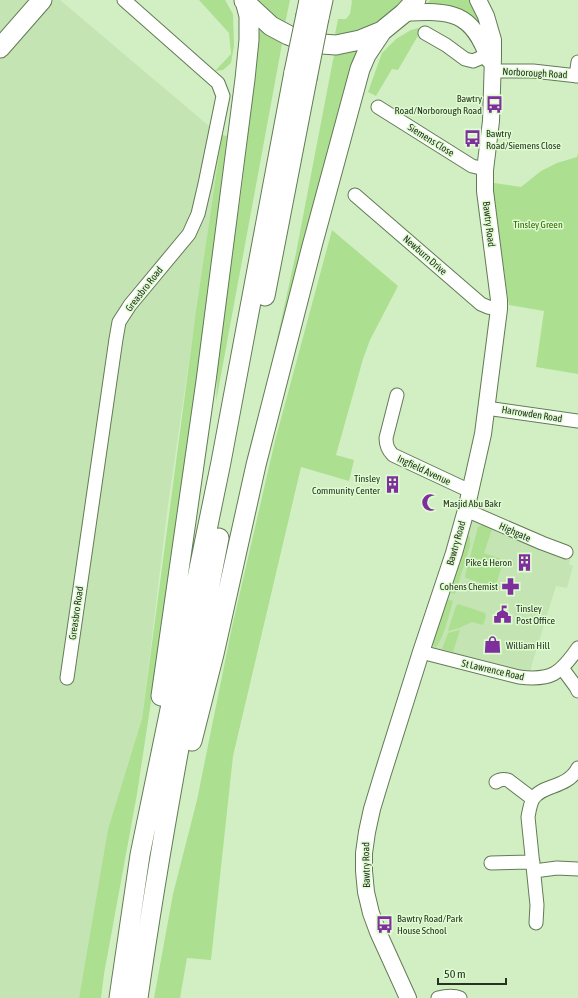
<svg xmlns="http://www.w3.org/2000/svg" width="578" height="998" font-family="'Asap Condensed',sans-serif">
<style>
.built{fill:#c4e4b3}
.green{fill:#acdf90}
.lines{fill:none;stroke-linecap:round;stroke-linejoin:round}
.minor-casing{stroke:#627b55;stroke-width:15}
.major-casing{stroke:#627b55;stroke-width:18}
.highway-casing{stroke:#627b55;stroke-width:21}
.minor{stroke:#fff;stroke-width:13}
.major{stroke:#fff;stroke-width:16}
.highway{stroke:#fff;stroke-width:19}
.highway-bridge-casing{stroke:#627b55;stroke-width:21;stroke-linecap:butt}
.highway-bridge{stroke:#fff;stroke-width:19}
.labels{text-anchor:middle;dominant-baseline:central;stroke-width:3;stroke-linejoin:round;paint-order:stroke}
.street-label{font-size:10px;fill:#273222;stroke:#dffcd1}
.poi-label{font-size:10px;fill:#273222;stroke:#dffcd1;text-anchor:start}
.park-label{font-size:10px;fill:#346704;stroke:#dffcd1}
</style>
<rect width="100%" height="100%" fill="#d2efc4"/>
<path class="built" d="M0,0h60l149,126 13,9 -55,377 -25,208 -34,109 -29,169h-79z
M466,510l106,44 -3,10 4,2 -6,22 -11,-2 -24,78 -3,14 -108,-26z"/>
<path class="green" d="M199,0h26l8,14 1,32 -3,17 -8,7 -8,1 16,-17 -2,-21z
M256,0h34l-5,24 -16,-11z
M351,0h53c-15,13 -30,27 -50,32 -6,2 -13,2 -19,2l3,-15h8l4,-5 2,-13z
M430,0h43l5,9 3,19 -7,-10 -9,-6 -9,-4 -12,-4h-17z
M260,26l22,18 -66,358 3,-66 22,-142z
M423,27l-25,43 -6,-1 -16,27 -8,-4 14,-39 14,-14 15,-9z
M358,49l2,4 -103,377 39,-177 37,-193 2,-7z
M222,135l5,1 -36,302 -54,356 -33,180 -3,24h-22l29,-169 34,-110 54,-408z
M578,153v221l-42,-7 8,-56 -35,-6 -15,-104v-18l27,4 20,-16 16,-8 20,-6z
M332,230l66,56 -28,54 -7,19 -27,96 18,5 -5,21 -48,-14 -68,289 -22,204 -24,-2 -7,40h-26l19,-104 24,-94 35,-173 43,-186z
M483,525l9,4 -8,24 17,6 -2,6 3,1 -6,18 -4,3 -26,-9 -1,-2 13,-49z
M465,534l5,3v9l-15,48 -9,-3z
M443,598l10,3c-4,13 -9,38 -18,47l-3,-7z
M458,604l27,9 1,3 -3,9 -11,-3 -13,6 -11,3 8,-25z
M460,630l-7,22 -11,-3 6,-16z"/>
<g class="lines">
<defs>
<path id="minor" d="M425,33l21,12 19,14 8,2 14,-6
M493,71h40l45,5
M576,76l2,-14
M378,107l94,59 13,3
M355,195l126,109 7,3 11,2
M397,395l-11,43c0,8 2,12 7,17l77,36
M486,408l92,13
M466,510l76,33 24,9
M421,652l98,25c32,4 41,-3 59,-29
M562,668l14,19 2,4
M67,678l49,-339 3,-17 11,-17 59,-71 9,-20 7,-30 18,-88 -5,-13 -94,-83
M496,782c4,-3 7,-3 12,-2l25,19
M491,863l42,-1
M534,871l23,-3 21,1
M536,923l1,-18 -9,-88c1,-5 2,-13 5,-18 9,-15 34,-10 45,-31
M438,998c8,-2 15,-3 22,0"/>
<path id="major" d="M404,13c47,-3 68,-2 85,47
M408,998l-30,-66 -7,-19 -5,-21 -2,-21v-18l3,-21 5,-23 10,-33 39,-124 33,-99 12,-43 17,-76 16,-125v-9l-14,-109v-21l6,-49 2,-64v-17l-7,-24 -8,-16"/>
<path id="highway" d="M244,1l27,25 17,9 20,8 28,2 24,-5 22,-9 22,-18 12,-13
M306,15l3,-15
M319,18l4,-18
M0,48l42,-48
M265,296l42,-217
M161,696l45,-315 39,-302 4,-39v-24l-4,-15
M192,741l22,-87 42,-189 56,-219 48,-177 6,-14 16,-24
M119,998l21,-143 81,-393 73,-390
M138,998c22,-154 51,-307 81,-460"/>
</defs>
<use href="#minor" class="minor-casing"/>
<use href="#major" class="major-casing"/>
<use href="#highway" class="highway-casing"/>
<use href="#minor" class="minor"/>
<use href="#major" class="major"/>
<use href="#highway" class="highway"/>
<defs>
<path id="highway-bridge" d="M294,72l12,-57
M307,79l12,-61"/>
</defs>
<use href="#highway-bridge" class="highway-bridge-casing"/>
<use href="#highway-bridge" class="highway-bridge"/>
</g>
<defs>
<symbol id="bus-bare" viewBox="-9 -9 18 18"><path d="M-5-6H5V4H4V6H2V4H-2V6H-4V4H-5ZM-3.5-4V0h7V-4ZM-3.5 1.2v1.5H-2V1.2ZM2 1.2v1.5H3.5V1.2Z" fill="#7f2e9e" stroke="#dffcd1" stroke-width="2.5" paint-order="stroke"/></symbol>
<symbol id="building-bare" viewBox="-9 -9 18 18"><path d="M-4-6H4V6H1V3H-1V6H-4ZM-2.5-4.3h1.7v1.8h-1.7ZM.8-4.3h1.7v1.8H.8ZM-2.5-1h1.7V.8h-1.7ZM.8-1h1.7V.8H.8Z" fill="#7f2e9e" stroke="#dffcd1" stroke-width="2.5" paint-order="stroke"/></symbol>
<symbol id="mosque-bare" viewBox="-9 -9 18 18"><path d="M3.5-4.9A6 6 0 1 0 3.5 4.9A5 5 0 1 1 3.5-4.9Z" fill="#7f2e9e" stroke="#dffcd1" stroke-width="2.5" paint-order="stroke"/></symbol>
<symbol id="pharmacy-bare" viewBox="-9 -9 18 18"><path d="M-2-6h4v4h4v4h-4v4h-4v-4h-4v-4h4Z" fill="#7f2e9e" stroke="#dffcd1" stroke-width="2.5" paint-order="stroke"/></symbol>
<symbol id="civic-bare" viewBox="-9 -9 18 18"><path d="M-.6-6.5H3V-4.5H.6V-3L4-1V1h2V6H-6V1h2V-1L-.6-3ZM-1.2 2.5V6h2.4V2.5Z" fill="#7f2e9e" stroke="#dffcd1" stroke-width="2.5" paint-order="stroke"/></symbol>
<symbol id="shop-bare" viewBox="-9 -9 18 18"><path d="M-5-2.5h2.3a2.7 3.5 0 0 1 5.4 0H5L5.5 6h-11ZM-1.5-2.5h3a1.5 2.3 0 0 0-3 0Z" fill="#7f2e9e" stroke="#dffcd1" stroke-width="2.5" paint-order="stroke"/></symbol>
</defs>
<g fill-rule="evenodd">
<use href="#bus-bare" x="482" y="92" width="25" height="25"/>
<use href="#bus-bare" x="460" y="126" width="25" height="25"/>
<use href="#building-bare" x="380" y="472" width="25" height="25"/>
<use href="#mosque-bare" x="418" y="490" width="25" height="25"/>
<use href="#building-bare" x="512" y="550" width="25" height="25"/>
<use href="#pharmacy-bare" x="498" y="574" width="25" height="25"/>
<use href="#civic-bare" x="490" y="602" width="25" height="25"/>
<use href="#shop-bare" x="480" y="632" width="25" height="25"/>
<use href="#bus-bare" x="372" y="912" width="25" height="25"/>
</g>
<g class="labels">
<g class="street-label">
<text transform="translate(535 73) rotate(3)">Norborough Road</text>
<text transform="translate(431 140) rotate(32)">Siemens Close</text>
<text transform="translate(489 224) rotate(83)">Bawtry Road</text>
<text transform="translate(425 255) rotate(41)">Newburn Drive</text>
<text transform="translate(144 289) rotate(-52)">Greasbro Road</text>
<text transform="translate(532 414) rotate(9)">Harrowden Road</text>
<text transform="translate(424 470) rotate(25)">Ingfield Avenue</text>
<text transform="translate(515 532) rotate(24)">Highgate</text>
<text transform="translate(456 543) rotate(-74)">Bawtry Road</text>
<text transform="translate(76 613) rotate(-82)">Greasbro Road</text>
<text transform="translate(493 670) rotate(13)">St Lawrence Road</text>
<text transform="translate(366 865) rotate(-91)">Bawtry Road</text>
</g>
<g class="poi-label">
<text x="482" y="98" text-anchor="end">Bawtry<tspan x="482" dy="12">Road/Norborough Road</tspan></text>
<text x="486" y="133">Bawtry<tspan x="486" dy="12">Road/Siemens Close</tspan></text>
<text x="380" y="478" text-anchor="end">Tinsley<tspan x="380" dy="12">Community Center</tspan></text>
<text x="443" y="503">Masjid Abu Bakr</text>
<text x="512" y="562" text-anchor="end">Pike &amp; Heron</text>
<text x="498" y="586" text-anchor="end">Cohens Chemist</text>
<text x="516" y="608">Tinsley<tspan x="516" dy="12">Post Office</tspan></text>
<text x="506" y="645">William Hill</text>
<text x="397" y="918">Bawtry Road/Park<tspan x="397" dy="12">House School</tspan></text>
</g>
<g class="park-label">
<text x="538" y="224">Tinsley Green</text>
</g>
</g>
<path d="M438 978v6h68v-6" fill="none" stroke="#273222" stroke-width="2"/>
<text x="444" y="978" font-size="12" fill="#273222" stroke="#dffcd1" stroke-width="3" paint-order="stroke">50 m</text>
</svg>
